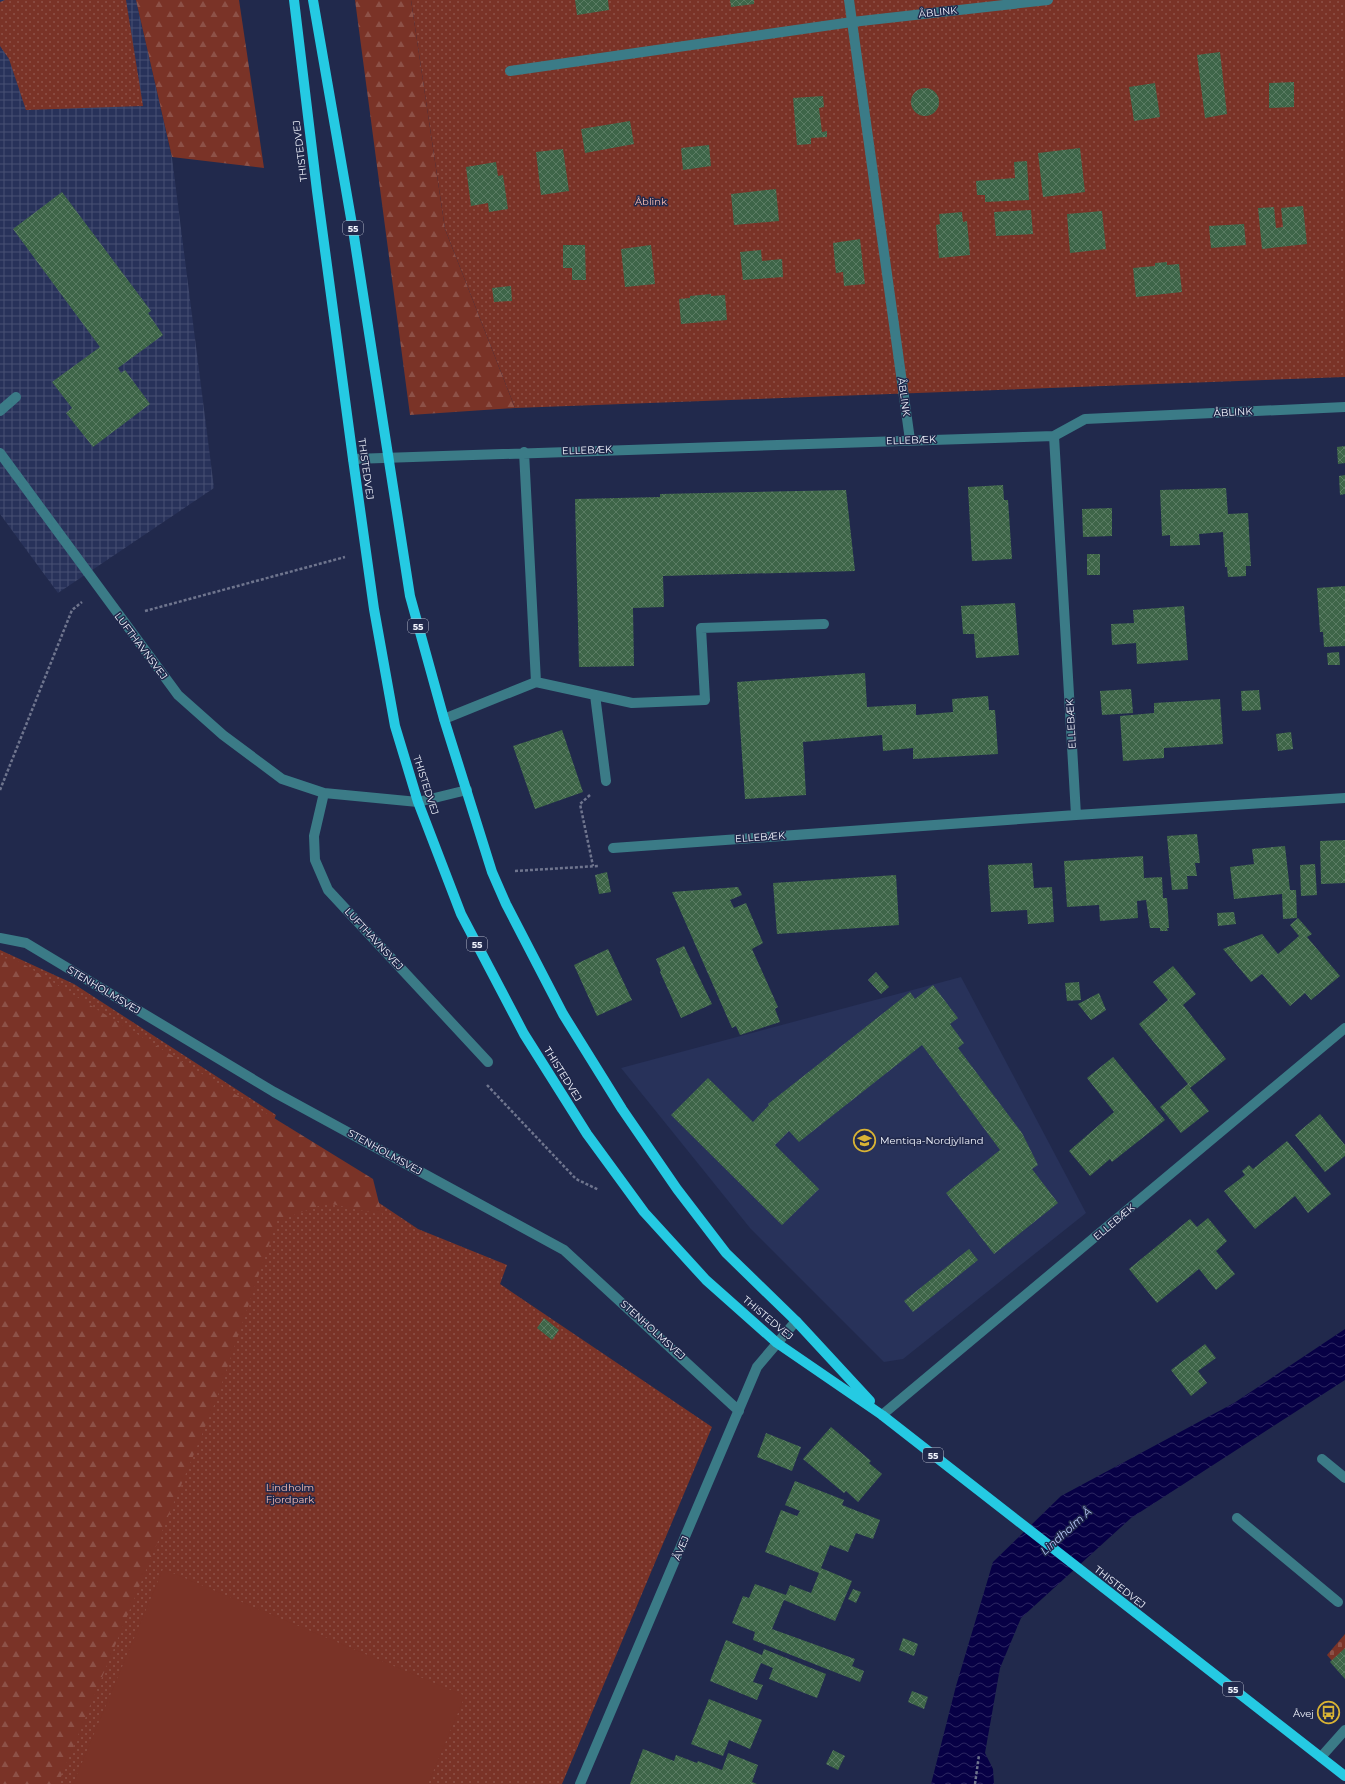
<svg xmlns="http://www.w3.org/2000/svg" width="1345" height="1784" font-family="Montserrat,sans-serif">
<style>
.built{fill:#28325a}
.industrial{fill:url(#industrial-grid)}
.green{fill:url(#green-dots)}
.forest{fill:url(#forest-firs)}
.cemetery{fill:url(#cemetery-stones)}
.pitch{fill:#7a3327}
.water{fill:url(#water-waves)}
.building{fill:url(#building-cross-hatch)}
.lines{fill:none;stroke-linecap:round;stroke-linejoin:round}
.path{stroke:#6f758e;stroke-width:2.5;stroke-dasharray:3 2;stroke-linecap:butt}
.minor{stroke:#3b7b87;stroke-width:10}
.major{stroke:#25cae3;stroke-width:10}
.labels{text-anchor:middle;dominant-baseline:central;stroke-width:3;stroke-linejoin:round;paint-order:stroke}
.shield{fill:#21294c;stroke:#b3b7c8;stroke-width:1}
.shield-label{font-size:9px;font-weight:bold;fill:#f1f4fd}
.street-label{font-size:10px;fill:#f1f4fd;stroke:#21294c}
.park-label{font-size:10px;fill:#fabdb1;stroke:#21294c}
.poi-label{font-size:10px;fill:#f1f4fd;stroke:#21294c;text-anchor:start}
.water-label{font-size:11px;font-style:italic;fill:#b8c7f9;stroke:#21294c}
</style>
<defs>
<pattern id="industrial-grid" width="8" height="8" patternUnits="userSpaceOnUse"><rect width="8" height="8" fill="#28325a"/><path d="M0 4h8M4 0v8" fill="none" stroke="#485073"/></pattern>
<pattern id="green-dots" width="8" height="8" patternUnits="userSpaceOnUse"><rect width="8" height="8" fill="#7a3327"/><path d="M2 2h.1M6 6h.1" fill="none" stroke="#8d5147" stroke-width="1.8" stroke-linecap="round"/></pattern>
<pattern id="forest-firs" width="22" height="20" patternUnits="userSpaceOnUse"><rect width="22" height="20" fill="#7a3327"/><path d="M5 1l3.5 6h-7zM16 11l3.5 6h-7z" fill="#8d5147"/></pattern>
<pattern id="cemetery-stones" width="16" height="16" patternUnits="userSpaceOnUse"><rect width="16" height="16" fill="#7a3327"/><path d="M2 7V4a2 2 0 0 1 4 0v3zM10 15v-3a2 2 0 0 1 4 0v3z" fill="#8d5147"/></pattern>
<pattern id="water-waves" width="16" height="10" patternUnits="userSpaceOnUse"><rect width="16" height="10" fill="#070045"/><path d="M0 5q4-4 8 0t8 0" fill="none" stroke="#2c2661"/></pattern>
<pattern id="building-cross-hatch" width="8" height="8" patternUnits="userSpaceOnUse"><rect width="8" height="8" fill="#3e6548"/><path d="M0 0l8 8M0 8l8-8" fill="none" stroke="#5a7c63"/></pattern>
</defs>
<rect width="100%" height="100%" fill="#21294c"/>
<path class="built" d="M961,977l125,236 -183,146 -19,3 -134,-134 -129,-160z"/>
<path class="industrial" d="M0,0h136l36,158 42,330 -156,105 -58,-79z"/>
<path class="green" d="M5,0h121l17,106 -117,4 -17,-51 -9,-13v-44z
M411,0h934v377l-830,31 -70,-179z
M0,950l74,34 202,131 -6,15 148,99 89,36 -7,19 212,143 -150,357h-562z"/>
<path class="forest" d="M136,0h103l25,168 -92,-11z
M355,0h56l34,229 70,179 -105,7z
M0,958l15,1 358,220 9,36 -55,-12 -50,18 -60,177 -159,386h-58z"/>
<path class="cemetery" d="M1345,1634v42l-18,-21z"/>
<path class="pitch" d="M163,1569l302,127 -37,88h-355z"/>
<path class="water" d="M1345,1329v51l-214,138 -110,100 -21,50 -15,85 8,16 1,15h-63l25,-98 37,-124 68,-66 173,-93z"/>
<path class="building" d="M575,0h33l1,10 -32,5z
M730,0h24v4l-23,3z
M1220,52l7,62 -22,4 -8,-63z
M1294,82v25l-25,1v-25z
M1155,83l5,34 -26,4 -5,-34z
M911 102a14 14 0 1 1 28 0a14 14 0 1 1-28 0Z
M823,96l1,11 -5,1 3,24 5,-1v6l-16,1v6l-14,1 -4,-47z
M630,121l4,23 -49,9 -4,-24z
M709,145l2,21 -28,4 -2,-22z
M1080,148l5,44 -42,5 -5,-44z
M563,149l6,42 -28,4 -5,-43z
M1027,161l2,39 -44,2v-7h-8l-1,-14 39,-3 -1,-16z
M496,162l2,14 5,-1 5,34 -19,3 -1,-9 -17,3 -5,-39z
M776,189l3,32 -45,4 -3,-31z
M62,192l89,119 -3,2 15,22 -45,33 3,5 4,-3 25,34 -57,43 -27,-34 6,-5 -20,-26 48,-35 -87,-118z
M1303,206l4,38 -45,5 -4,-41 16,-1 2,21 7,-1 -2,-19z
M1031,210l2,24 -37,2 -2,-24z
M1102,211l4,38 -36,4 -3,-39z
M962,212l1,10 4,-1 3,34 -31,3 -3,-33 4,-1 -1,-10z
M1244,224l2,21 -35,3 -2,-22z
M860,239l5,45 -21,2 -1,-14 -7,1 -3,-30z
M563,245h22l1,35h-14v-12h-9z
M651,245l4,39 -30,3 -4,-38z
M761,250l1,11 20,-2 1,18 -40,3 -3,-28z
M1167,262v3l12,-1 3,28 -46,5 -3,-29 22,-2v-3z
M511,286l1,15 -18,1 -2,-14z
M711,294v2l14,-1 2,25 -46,4 -2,-25 11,-1v-2z
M1345,446v17l-7,1 -1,-17z
M1345,475v19l-5,1 -1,-19z
M1003,485l1,15h4l4,59 -40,2 -4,-74z
M1226,488l2,26 20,-1 3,53h-5v10l-18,1 -1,-10h-2l-2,-35 -24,2 1,11 -30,1v-11l-8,1 -2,-46z
M846,490l9,81 -192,5 1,31 -31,1 1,58 -55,1 -4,-168 85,-2v-3z
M1112,508v28l-29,1 -1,-28z
M1087,554h13v21h-13z
M1345,586v60l-21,1 -1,-15h-3l-3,-44z
M1015,603l4,52 -43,3 -2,-24h-11l-2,-28z
M1184,606l4,54 -51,4 -1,-21 -24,2 -1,-21 23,-1 -1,-13z
M1339,652l1,13h-12l-1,-12z
M865,673l2,34 49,-3v11l37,-3 -1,-13 36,-3 1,14h6l3,44 -85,5v-11l-30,3 -1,-16 -79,7 3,53 -61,4 -8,-117z
M1131,689l2,24 -31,2 -2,-24z
M1259,690l2,20 -19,1 -1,-20z
M1220,699l3,45 -59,4v10l-41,3 -3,-45 34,-3v-10z
M562,730l21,62 -48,17 -22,-63z
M1291,732l2,17 -15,2 -2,-17z
M1197,834l3,29h-5l2,13h-10l1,13 -16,1 -5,-54z
M1345,840v43l-24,1 -1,-43z
M1285,846l5,44h6l1,28 -14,1 -1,-25 -48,5 -4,-32 24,-3 -2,-15z
M1143,856l1,22 18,-1 1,21h4l2,30h-2l1,3h-8v-3h-10l-4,-28 -9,1 1,17 -38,3 -1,-16 -32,2 -3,-46z
M1032,863l2,25 18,-1 2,35 -26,2 -1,-14 -36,2 -3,-47z
M1315,864l2,31 -16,1 -1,-31z
M607,872l4,20 -12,2 -4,-19z
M896,875l3,50 -122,9 -4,-51z
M738,887l4,8 -12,5 4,8 12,-5 17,40 -11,6 26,58 -3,2 5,13 -40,13 -4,-9 -4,2 -60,-136z
M1234,912l2,12 -18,2 -1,-13z
M1298,918l14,16 -5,3 33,39 -29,24 -6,-7 -15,13 -28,-32 -11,8 -28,-33 39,-15 16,20 21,-18 -9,-11z
M684,946l28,58 -31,14 -21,-46 1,-1 -5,-12z
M608,949l24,51 -35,16 -23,-51z
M1173,966l23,28 -13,11 43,54 -36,29 19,23 -28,22 -21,-26 28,-23 -49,-60 29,-24 -15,-18z
M876,972l13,15 -8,7 -13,-14z
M1079,982l2,18 -14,1 -2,-18z
M933,985l25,33 -8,6 14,19 -6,5 64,85 16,32 -6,4 26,34 -64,51 -48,-61 54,-43 -78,-105 -123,97 -10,-11 -14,14 44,44 -37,36 -111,-110 37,-37 45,44 16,-17 -1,-1 142,-112 5,7z
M1099,993l7,17 -15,10 -13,-16z
M1113,1057l52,63 -53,42 -2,-3 -20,17 -21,-25 45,-39 -27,-34z
M1320,1114l25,31v11l-20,16 -30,-37z
M1287,1141l44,53 -23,19 -13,-17 -40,33 -31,-38 21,-16 -3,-4 7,-6 4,4z
M1208,1218l19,23 -11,10 19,23 -19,16 -17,-21 -42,34 -28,-34 61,-50 7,8z
M969,1249l9,11 -65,52 -9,-11z
M544,1318l15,12 -7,10 -15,-12z
M1205,1344l11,14 -18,13 9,12 -16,13 -20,-26z
M831,1427l40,34 -2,2 13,11 -24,28 -12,-11 -2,2 -41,-34z
M766,1433l35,14 -9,24 -35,-14z
M795,1481l49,19 -2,5 38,15 -7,19 -17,-6 -8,19 -18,-7 -9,23 31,13 -17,40 -51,-21 -12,29 83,30 -3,7 12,5 -4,11 -107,-42 2,-8 -23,-9 11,-27 6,2 6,-14 31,11 4,-10 21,8 8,-20 -54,-21 16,-42 16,6 3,-5 -15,-6z
M853,1589l8,3 -5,11 -8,-4z
M903,1638l15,6 -4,12 -15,-6z
M726,1640l36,15 2,-6 62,25 -9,24 -48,-19 4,-11 -12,-5 -8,19 10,3 -6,15 -47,-19z
M1345,1648v31l-15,-17z
M912,1691l16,6 -4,12 -16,-7z
M709,1699l53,21 -12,29 -21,-9 -6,16 -32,-12z
M643,1749l31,12 2,-6 21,8 1,-2 24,9 6,-17 30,12 -6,17 5,2h-127z
M833,1750l12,6 -7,14 -12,-6z"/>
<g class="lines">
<path class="path" d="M145,611l200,-54
M0,790l72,-180 10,-8
M590,795l-10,9 13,62
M515,871l83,-5
M487,1085l89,94 23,11
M975,1784l4,-29"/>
<path class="minor" d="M849,0l61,440
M510,71l342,-49 196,-22
M0,411l16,-14
M1054,436l22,379
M0,453l178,242 45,40 59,44 42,14 94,9 49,-12
M353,459l701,-23 31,-17 260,-12
M536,682l96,21 73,-3 -4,-72 123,-4
M595,695l11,86
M444,719l92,-37 -12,-230
M324,793l-10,43 1,24 13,30 160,172
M613,848l463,-33 269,-17
M0,938l26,5 248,149 290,158 175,161
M882,1415l463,-387
M1322,1459l23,19
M1237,1518l101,84
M1321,1757l24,-27
M580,1784l177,-417 39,-46"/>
<path class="major" d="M294,0l23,191 36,268 21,150 21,117 23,76 43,112 63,120 63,100 57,78 62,68 71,63 105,72 463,361
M313,0l40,230 57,366 34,123 48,153 14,32 57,110 59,95 55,80 49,64 70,68 74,80"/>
</g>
<defs>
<symbol id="school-ring" viewBox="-11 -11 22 22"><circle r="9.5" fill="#21294c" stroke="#d9b334" stroke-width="1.5"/><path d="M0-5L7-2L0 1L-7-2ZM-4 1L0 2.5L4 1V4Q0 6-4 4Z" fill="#d9b334"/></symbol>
<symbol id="bus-ring" viewBox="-11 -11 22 22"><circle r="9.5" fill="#21294c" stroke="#d9b334" stroke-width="1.5"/><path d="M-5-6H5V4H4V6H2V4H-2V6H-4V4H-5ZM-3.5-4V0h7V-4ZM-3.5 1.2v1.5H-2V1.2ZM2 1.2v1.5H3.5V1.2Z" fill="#d9b334"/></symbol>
</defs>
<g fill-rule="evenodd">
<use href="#school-ring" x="852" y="1128" width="25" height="25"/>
<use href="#bus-ring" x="1316" y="1700" width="25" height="25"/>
</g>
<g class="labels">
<g class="shield">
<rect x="343" y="221" width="20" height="14" rx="3"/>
<rect x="408" y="619" width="20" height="14" rx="3"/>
<rect x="467" y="937" width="20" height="14" rx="3"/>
<rect x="923" y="1448" width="20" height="14" rx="3"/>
<rect x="1223" y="1682" width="20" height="14" rx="3"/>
</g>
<g class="shield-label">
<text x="353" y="228">55</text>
<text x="418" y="626">55</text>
<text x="477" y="944">55</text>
<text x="933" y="1455">55</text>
<text x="1233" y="1689">55</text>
</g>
<g class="street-label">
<text transform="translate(938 12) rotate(-6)">ÅBLINK</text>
<text transform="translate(300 151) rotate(-97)">THISTEDVEJ</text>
<text transform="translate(904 397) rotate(82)">ÅBLINK</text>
<text transform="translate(1233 412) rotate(-3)">ÅBLINK</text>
<text transform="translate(911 440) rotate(-2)">ELLEBÆK</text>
<text transform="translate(587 450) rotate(-2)">ELLEBÆK</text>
<text transform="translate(366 469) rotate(82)">THISTEDVEJ</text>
<text transform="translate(141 646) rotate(53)">LUFTHAVNSVEJ</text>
<text transform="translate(1071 724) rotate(-93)">ELLEBÆK</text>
<text transform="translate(426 785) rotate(72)">THISTEDVEJ</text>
<text transform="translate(760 837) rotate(-4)">ELLEBÆK</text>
<text transform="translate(374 939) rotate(47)">LUFTHAVNSVEJ</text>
<text transform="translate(104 990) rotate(31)">STENHOLMSVEJ</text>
<text transform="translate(563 1074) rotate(58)">THISTEDVEJ</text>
<text transform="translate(385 1152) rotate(29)">STENHOLMSVEJ</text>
<text transform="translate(1114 1222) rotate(-40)">ELLEBÆK</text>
<text transform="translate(768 1318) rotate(40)">THISTEDVEJ</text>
<text transform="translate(653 1330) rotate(42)">STENHOLMSVEJ</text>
<text transform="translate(681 1548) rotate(-67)">ÅVEJ</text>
<text transform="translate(1120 1587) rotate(38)">THISTEDVEJ</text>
</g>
<g class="park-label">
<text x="651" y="201">Åblink</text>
<text x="290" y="1487">Lindholm<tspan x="290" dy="12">Fjordpark</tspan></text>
</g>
<g class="poi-label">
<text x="880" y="1140">Mentiqa-Nordjylland</text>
<text x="1314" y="1713" text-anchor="end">Åvej</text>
</g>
<g class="water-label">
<text transform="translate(1066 1531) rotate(-42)">Lindholm Å</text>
</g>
</g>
</svg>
